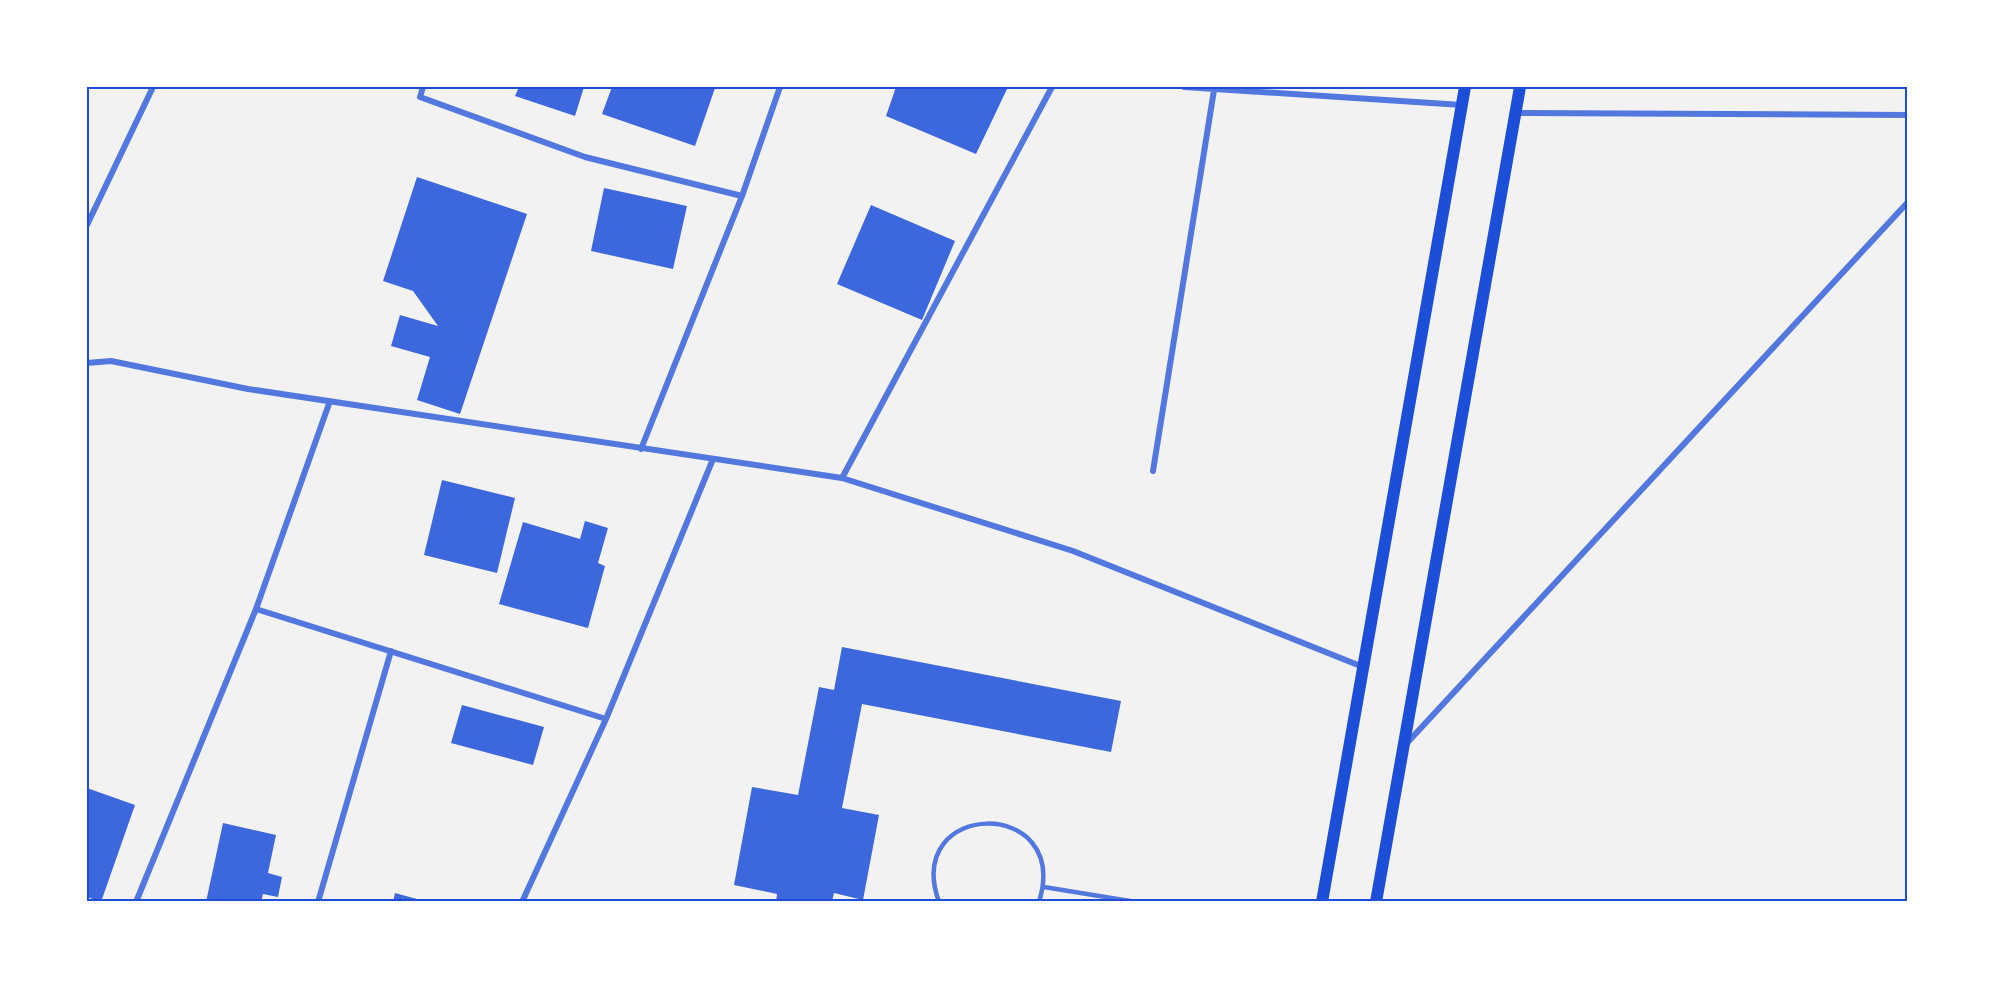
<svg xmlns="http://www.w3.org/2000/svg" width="1995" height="989" font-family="'Nunito Sans',sans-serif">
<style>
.building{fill:#3d67dc}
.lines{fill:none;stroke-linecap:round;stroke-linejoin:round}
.service{stroke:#5277de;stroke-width:4.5}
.minor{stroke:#5277de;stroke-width:6}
.secondary{stroke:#1d4ed8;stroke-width:12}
.neatline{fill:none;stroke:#1d4ed8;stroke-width:2}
</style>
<rect width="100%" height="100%" fill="#f2f2f2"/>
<path class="building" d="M519,87h65l-9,29 -60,-20z
M612,87h99l4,1 -20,58 -93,-32z
M896,87h112l-32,67 -90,-38z
M417,177l110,37 -67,200 -43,-14 13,-43 -39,-11 9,-31 38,11 -25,-35 -30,-10z
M604,188l83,18 -14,63 -82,-18z
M871,205l84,36 -33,79 -85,-36z
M442,480l73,18 -18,75 -73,-18z
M585,521l23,7 -10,35 7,3 -17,62 -89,-24 24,-82 57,17z
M842,647l279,54 -10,51 -249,-48 -20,104 37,7 -16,85 -29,-7 -2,9h-56l1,-8 -43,-9 18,-98 46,8 21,-108 15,3z
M462,705l82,22 -11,38 -82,-22z
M87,788l48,17 -34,97 -14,-5z
M223,823l53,12 -8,38 14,4 -4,20 -15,-3 -2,8h-55z
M395,893l29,8v1h-31z"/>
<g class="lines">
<path class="service" d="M1044,887l92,15
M939,902c-37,-103 133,-106 100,0"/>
<path class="minor" d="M423,87l-3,10 165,60 157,39
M1184,87l278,18
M1516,113l392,2
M87,225l66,-138
M87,363l24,-2 137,28 594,89 231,73 290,116
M641,449l101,-253 38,-109
M1153,471l61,-381
M842,478l210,-391
M256,609l350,110
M1407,743l501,-541
M136,902l120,-293 74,-208
M318,902l73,-251
M522,902l84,-183 107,-260"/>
<path class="secondary" d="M1322,902l143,-815
M1376,902l144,-815"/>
</g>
<rect width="1995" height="989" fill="none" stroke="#ffffff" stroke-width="177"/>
<rect x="88" y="88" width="1818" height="812" class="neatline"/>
</svg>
